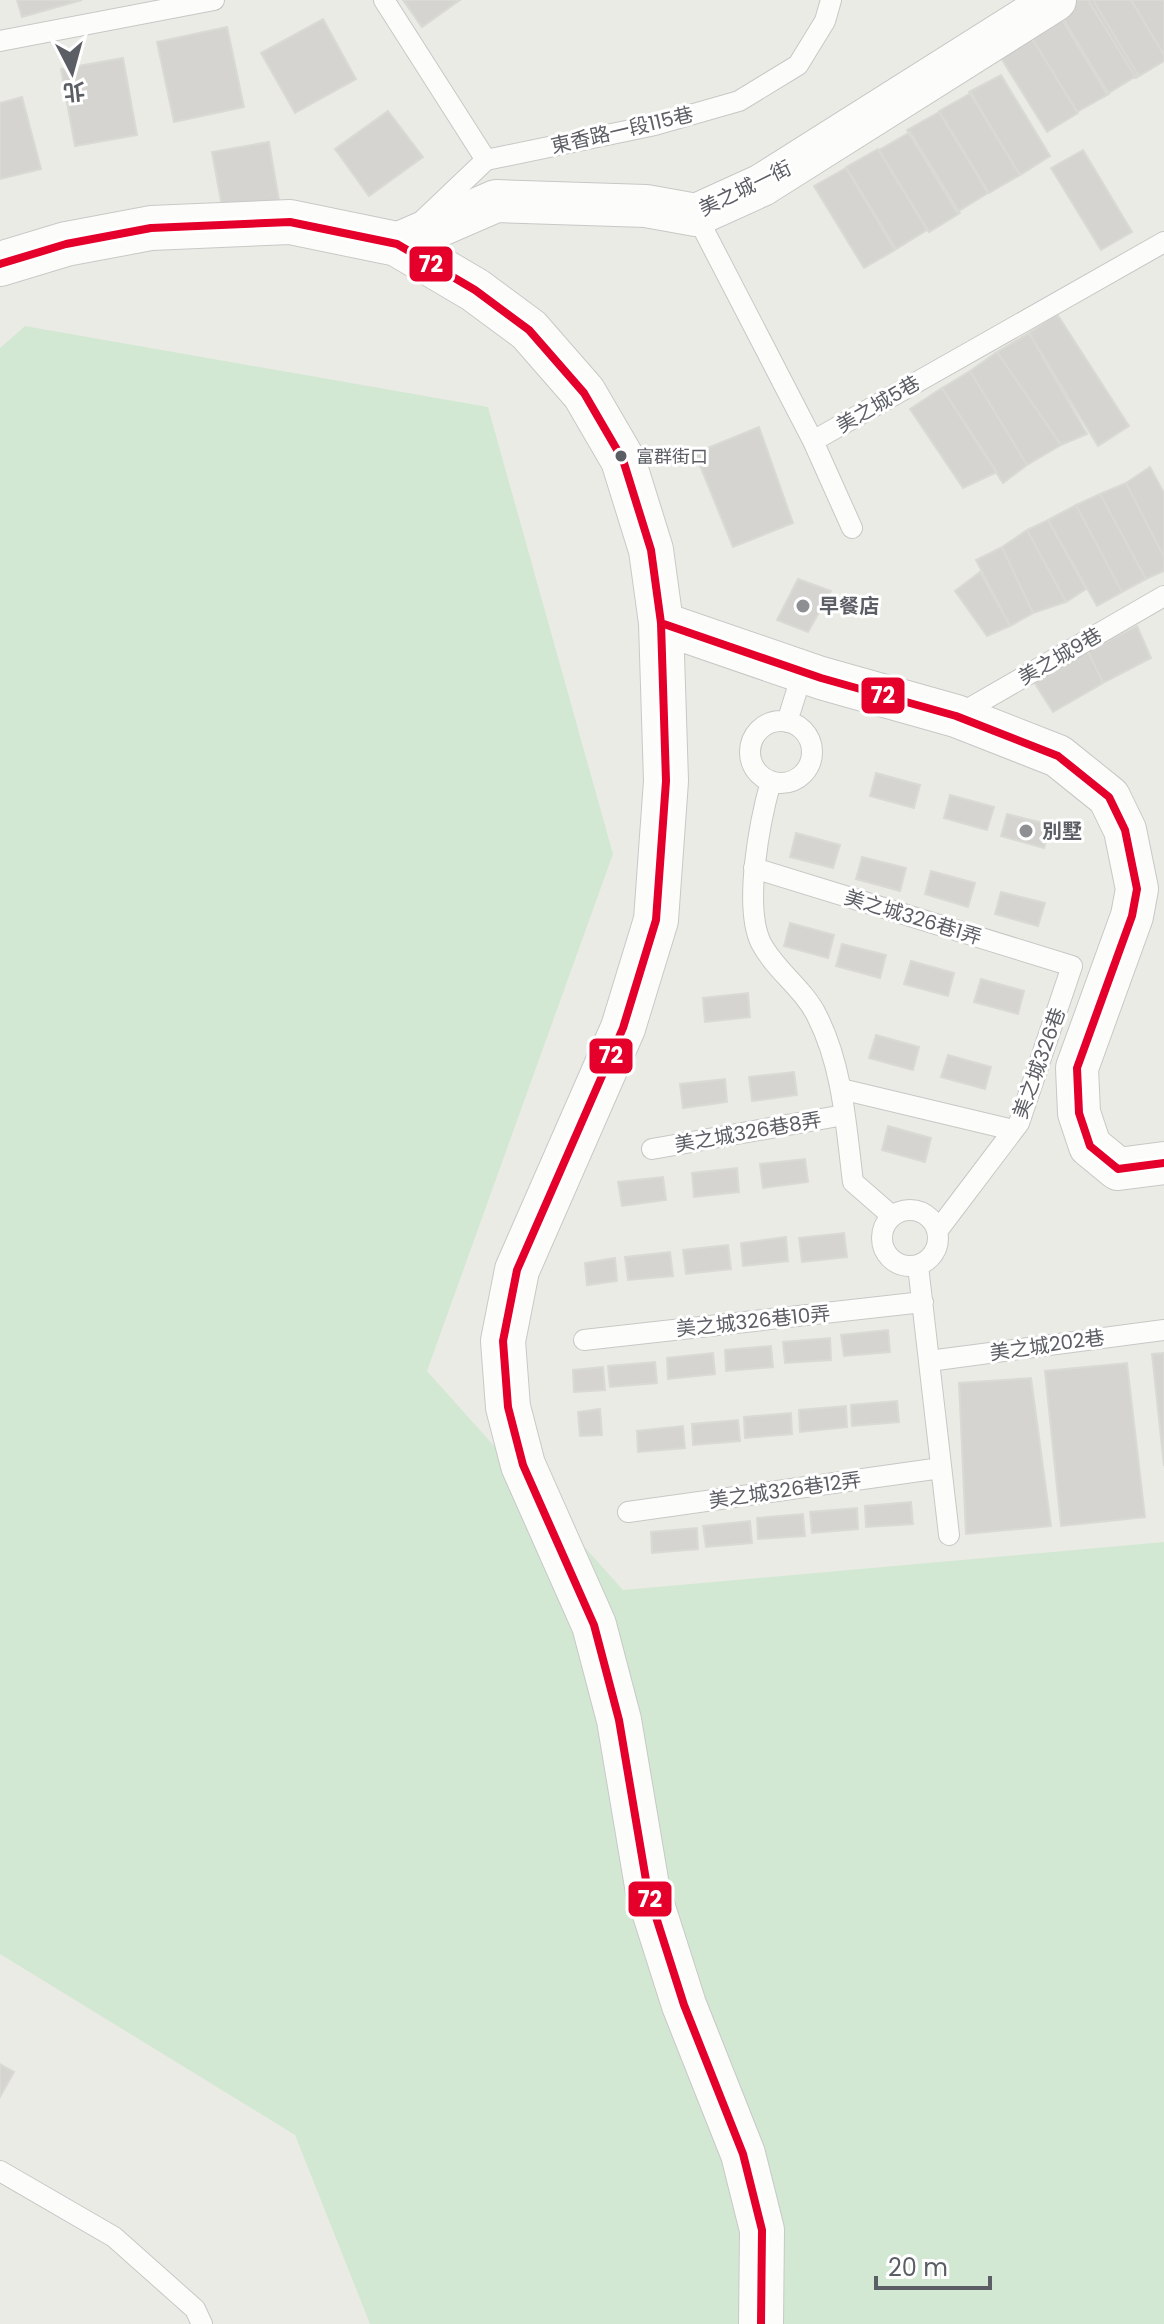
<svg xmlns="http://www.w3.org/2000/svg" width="1164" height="2324" font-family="Poppins,'Noto Sans TC',sans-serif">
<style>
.green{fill:#d3e8d3}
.building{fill:#d5d4d1;stroke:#dadad5;stroke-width:2}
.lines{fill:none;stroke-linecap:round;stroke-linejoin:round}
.lane-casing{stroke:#c7c8c6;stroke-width:22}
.street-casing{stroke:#c7c8c6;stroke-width:44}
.secondary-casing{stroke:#c8c8c7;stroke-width:46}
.lane{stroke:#fcfcfb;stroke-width:20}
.street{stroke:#fcfcfb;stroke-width:42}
.secondary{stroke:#fcfcfb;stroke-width:44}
.bus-1-casing{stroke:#fff;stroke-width:14}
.bus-1{stroke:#e4002b;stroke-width:8}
.bus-dot{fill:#5b5e64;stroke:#fff;stroke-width:3}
.poi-dot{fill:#8d8f92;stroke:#fff;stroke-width:3}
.labels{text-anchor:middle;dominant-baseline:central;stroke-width:6;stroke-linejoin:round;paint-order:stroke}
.bus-label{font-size:18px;fill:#5b5e64;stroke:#fff;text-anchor:start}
.street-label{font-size:20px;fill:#5b5e64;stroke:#fff}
.poi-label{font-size:20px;font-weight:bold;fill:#5b5e64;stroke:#fff;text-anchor:start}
.line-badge{stroke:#fff;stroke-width:3}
.badge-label{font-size:22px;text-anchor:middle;font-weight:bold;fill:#fff}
</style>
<rect width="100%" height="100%" fill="#ebebe6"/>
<path class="green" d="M25,326l463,81 125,447 -186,517 196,219 541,-48v782h-794l-75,-189 -295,-181v-1606z"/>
<path class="building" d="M17,0h65l-60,17z
M403,0h57l-38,27z
M1077,0h16l45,75 -31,19 -50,-83z
M1088,0h43l33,55v6l-28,17z
M1131,0h33v55z
M1059,12l50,82 -32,18 -50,-82z
M323,19l33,60 -61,34 -34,-60z
M227,27l17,80 -70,15 -17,-80z
M1028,32l50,81 -31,19 -51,-82z
M123,58l14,77 -62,11 -14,-77z
M1001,75l49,81 -30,19 -51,-83z
M971,93l49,82 -31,18 -50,-82z
M22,97l19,72 -41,10v-76z
M388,111l35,46 -54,39 -34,-47z
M939,112l49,81 -31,19 -50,-82z
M910,132l50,81 -31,19 -50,-82z
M269,142l12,70 -56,11 -13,-71z
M878,149l49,81 -31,19 -50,-82z
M1083,150l49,82 -31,18 -50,-82z
M846,168l49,82 -31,18 -50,-82z
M1057,314l72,112 -31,20 -69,-113z
M1029,333l58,101 -26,11 -64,-93z
M997,352l64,93 -34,20 -57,-94z
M970,371l57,94 -24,18 -61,-95z
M942,388l55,84 -34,16 -53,-79z
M759,427l34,96 -60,24 -38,-94z
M1150,467l14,26v64l-38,-74z
M1126,483l38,74v14l-18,8 -46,-85z
M1100,494l46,85 -24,13 -46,-87z
M1076,505l46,87 -25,14 -49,-86z
M1048,520l38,69 -20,13 -39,-72z
M1027,530l39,72 -33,11 -31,-66z
M1002,547l31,66 -23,13 -34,-66z
M980,572l30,54 -23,10 -32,-45z
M798,579l33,12 -23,41 -31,-12z
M1137,626l14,32 -48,25 -15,-32z
M1088,651l15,32 -50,29 -21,-33z
M876,773l44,12 -6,23 -44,-12z
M950,795l44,12 -7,23 -43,-12z
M1007,814l44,11 -7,23 -43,-12z
M796,833l44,12 -7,23 -43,-11z
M862,857l44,11 -6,23 -44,-12z
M931,871l44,12 -7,24 -43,-13z
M1001,892l44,11 -7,23 -43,-12z
M790,923l44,12 -6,23 -44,-12z
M842,944l44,11 -6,23 -44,-12z
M911,961l43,12 -6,23 -44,-12z
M981,979l43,12 -6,23 -44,-12z
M748,993l2,24 -45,5 -2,-24z
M876,1035l43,12 -6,23 -44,-12z
M948,1055l43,12 -6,22 -44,-12z
M794,1072l3,23 -45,6 -3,-24z
M725,1079l2,23 -44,6 -3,-24z
M888,1126l43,12 -6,24 -43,-12z
M805,1159l3,23 -45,6 -3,-24z
M737,1168l2,24 -45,5 -2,-24z
M663,1177l3,23 -44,6 -4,-24z
M844,1233l3,24 -45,5 -3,-24z
M786,1237l2,24 -45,5 -2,-23z
M728,1245l3,24 -45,5 -3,-24z
M670,1252l3,24 -45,4 -3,-23z
M615,1258l2,23 -30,4 -2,-22z
M888,1330l2,22 -46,4 -3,-21z
M830,1338l1,22 -46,3 -2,-21z
M771,1346l2,21 -47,4 -1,-21z
M713,1353l2,21 -47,5 -1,-21z
M1164,1353v113l-12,-112z
M655,1362l2,21 -47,4 -2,-21z
M1127,1363l18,154 -84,9 -16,-155z
M603,1367l2,23 -31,2 -1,-22z
M1031,1378l20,148 -85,8 -7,-151z
M897,1401l2,21 -47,4 -1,-21z
M846,1406l1,21 -47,5 -1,-22z
M600,1409l2,26 -22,1 -2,-24z
M791,1413l1,21 -47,4 -1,-21z
M738,1420l2,21 -47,4 -1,-21z
M683,1426l2,22 -47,4 -1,-21z
M911,1502l2,22 -47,3 -1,-21z
M857,1508l1,21 -46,4 -2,-21z
M803,1514l2,22 -47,3 -1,-21z
M750,1521l2,22 -46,4 -3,-21z
M697,1528l1,21 -46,4 -1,-21z
M0,2064l14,8 -14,25z"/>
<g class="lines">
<defs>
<path id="lane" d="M384,0l102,160
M0,41l214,-41
M696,215l117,226 351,-199
M424,219l62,-59 169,-35 84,-24 59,-36 27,-44 6,-21
M813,441l39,87
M956,716l208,-120
M750 752a31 31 0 1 1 62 0a31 31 0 1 1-62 0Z
M787,722l16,-51
M771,781c-11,39 -28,125 -10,162 14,27 43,46 56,73 26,51 29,111 36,166l39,34
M754,868l318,98 -53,157 -81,107
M841,1089l172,41
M652,1149l192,-34
M882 1238a28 28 0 1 1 56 0a28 28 0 1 1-56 0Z
M918,1266l31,269
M584,1340l339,-38
M929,1361l235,-31
M628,1512l313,-44
M0,2171l114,66 81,72 7,15"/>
<path id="street" d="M397,244l99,-43 150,5 50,9 66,-30 293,-185
M661,623l160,55 135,38 102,40 51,41 16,33 12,59 -5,27 -55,152 2,45 11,33 28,23 46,-6"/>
<path id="secondary" d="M0,264l66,-20 85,-16 139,-6 107,22 78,46 54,40 55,63 39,67 28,90 10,73 5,158 -10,139 -33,108 -106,242 -14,71 5,66 15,58 71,160 25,95 29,172 36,113 59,149 19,76 -1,94"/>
</defs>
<use href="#lane" class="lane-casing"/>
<use href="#street" class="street-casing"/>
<use href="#secondary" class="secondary-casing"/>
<use href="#lane" class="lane"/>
<use href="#street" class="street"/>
<use href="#secondary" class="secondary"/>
<defs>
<path id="bus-1" d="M0,264l66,-20 85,-16 139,-6 107,22 78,46 54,40 55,63 39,67 28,90 10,73 5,158 -10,139 -33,108 -106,242 -14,71 5,66 15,58 71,160 25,95 29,172 36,113 59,149 19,76 -1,94
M661,623l160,55 135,38 102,40 51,41 16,33 12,59 -5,27 -55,152 2,45 11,33 28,23 46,-6"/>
</defs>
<use href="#bus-1" class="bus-1-casing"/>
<use href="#bus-1" class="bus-1"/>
</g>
<circle class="bus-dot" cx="621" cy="456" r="7"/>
<g class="poi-dot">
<circle cx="803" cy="606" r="8"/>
<circle cx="1026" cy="831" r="8"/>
</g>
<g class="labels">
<g class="bus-label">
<text x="636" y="456">富群街口</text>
</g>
<g class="street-label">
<text transform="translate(622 130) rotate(-13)">東香路一段115巷</text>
<text transform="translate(745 188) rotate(-26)">美之城一街</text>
<text transform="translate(878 404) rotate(-30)">美之城5巷</text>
<text transform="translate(1060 656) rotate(-30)">美之城9巷</text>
<text transform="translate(913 917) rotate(17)">美之城326巷1弄</text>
<text transform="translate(1039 1063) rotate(-70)">美之城326巷</text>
<text transform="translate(748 1132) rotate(-10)">美之城326巷8弄</text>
<text transform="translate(753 1321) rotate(-6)">美之城326巷10弄</text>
<text transform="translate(1047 1345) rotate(-8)">美之城202巷</text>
<text transform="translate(785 1490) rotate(-8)">美之城326巷12弄</text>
</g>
<g class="poi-label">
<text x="819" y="606">早餐店</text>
<text x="1042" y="831">別墅</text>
</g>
</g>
<g class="line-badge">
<rect x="408" y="245" width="46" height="38" rx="8" fill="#e4002b"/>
<rect x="860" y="676" width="46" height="39" rx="8" fill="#e4002b"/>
<rect x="588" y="1037" width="46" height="38" rx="8" fill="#e4002b"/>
<rect x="627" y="1880" width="46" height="38" rx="8" fill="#e4002b"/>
</g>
<g class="badge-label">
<text x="431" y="272">72</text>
<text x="883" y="703">72</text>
<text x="611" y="1063">72</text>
<text x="650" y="1907">72</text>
</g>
<g transform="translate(72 72) rotate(174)" stroke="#ffffff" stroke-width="6" paint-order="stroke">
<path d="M0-6L14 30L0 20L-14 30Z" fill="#5b5e64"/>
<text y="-12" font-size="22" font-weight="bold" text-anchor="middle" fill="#5b5e64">北</text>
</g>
<path d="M876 2276v12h114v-12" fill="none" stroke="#5b5e64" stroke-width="4"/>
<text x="888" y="2276" font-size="24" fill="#5b5e64" stroke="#ffffff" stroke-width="6" paint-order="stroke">20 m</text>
</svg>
